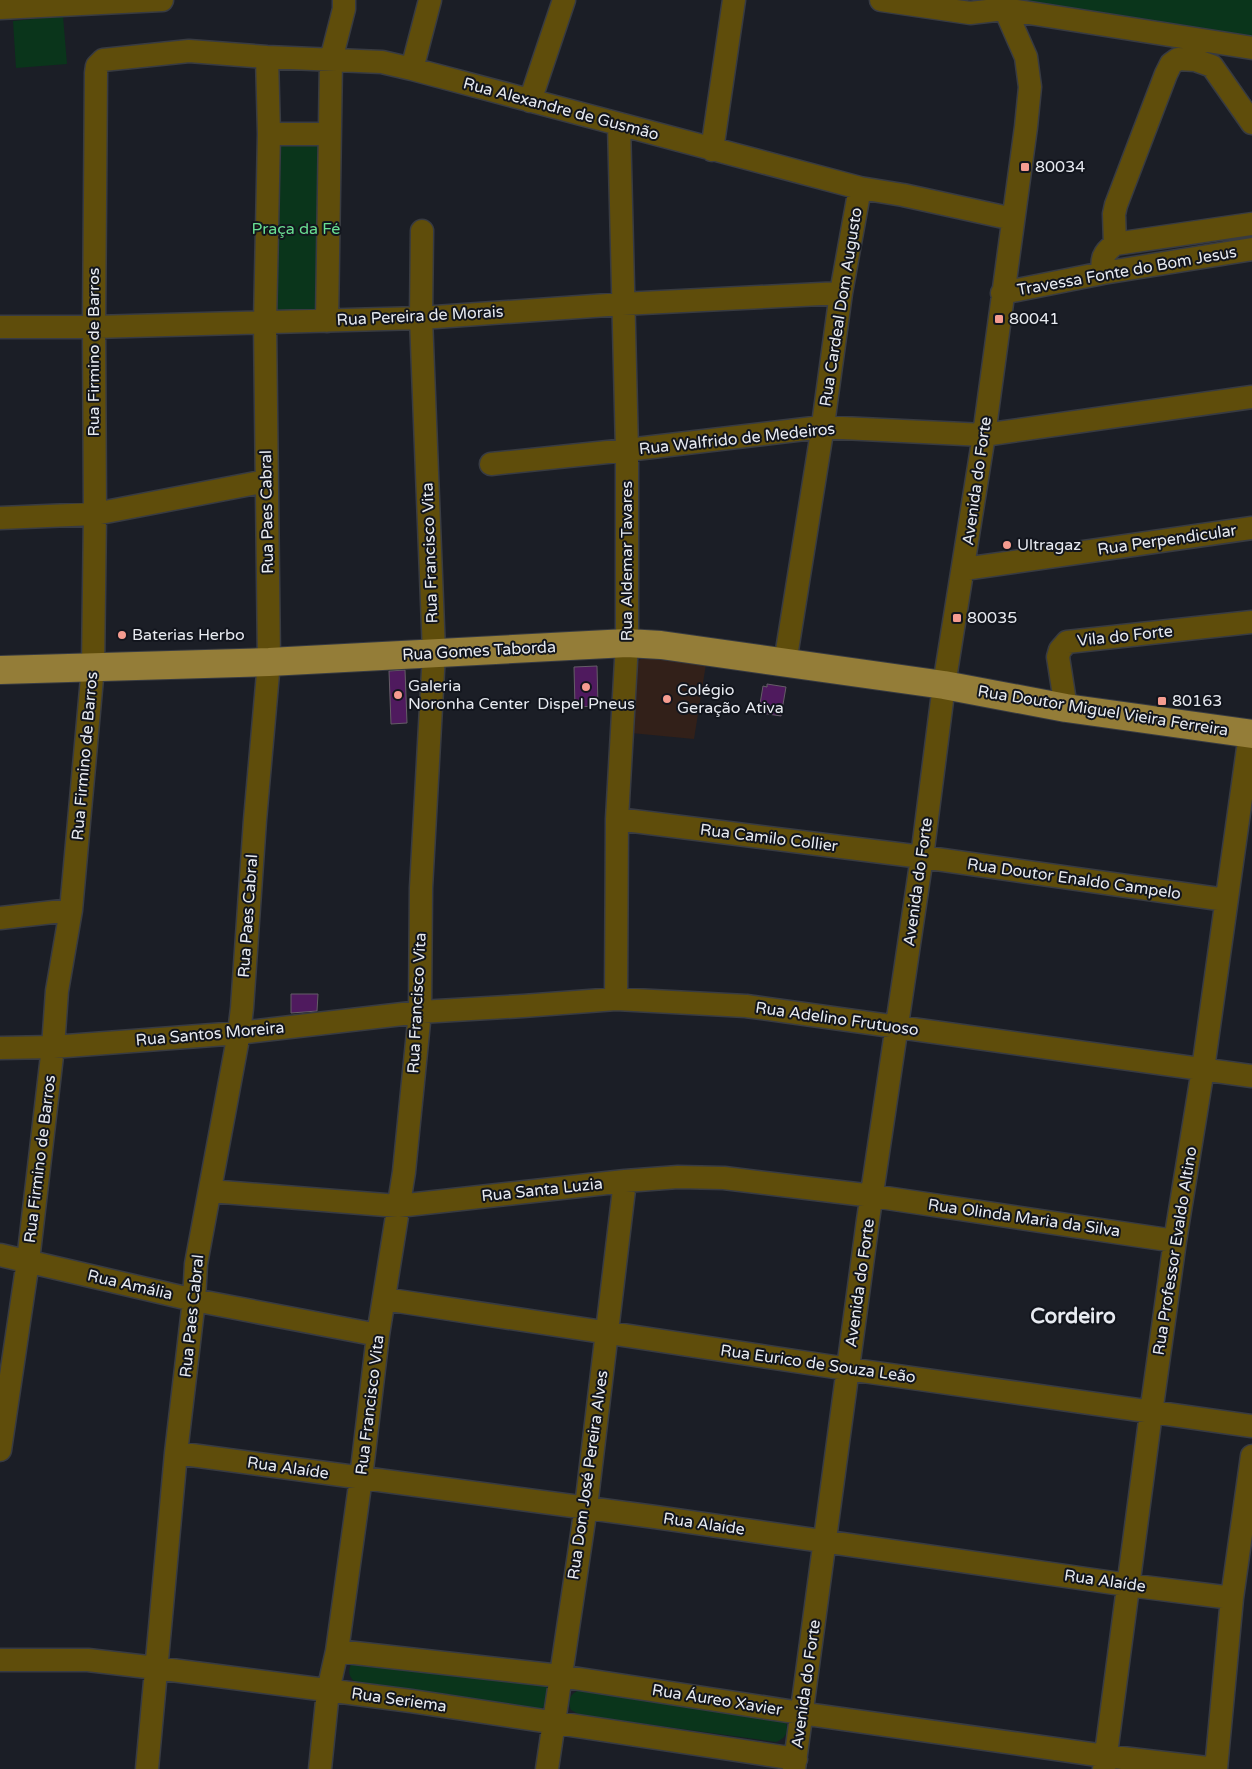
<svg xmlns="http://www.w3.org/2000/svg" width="1252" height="1769" font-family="'Varela Round',sans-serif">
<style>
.education{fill:#322019}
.green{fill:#0a351b}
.building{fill:#4f1a5e;stroke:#655d67}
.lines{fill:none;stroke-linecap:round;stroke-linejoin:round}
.minor-casing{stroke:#383b42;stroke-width:25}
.major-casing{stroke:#383b42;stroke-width:30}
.minor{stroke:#5f4d0b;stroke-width:22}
.major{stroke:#947d38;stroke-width:28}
.poi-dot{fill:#f59c90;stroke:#12151d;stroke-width:2}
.labels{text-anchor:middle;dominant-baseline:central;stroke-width:4;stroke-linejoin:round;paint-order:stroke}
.street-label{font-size:16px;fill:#e7eaf0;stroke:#12151d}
.poi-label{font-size:16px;fill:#e7eaf0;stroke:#12151d;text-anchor:start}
.park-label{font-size:16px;fill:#69de92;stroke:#12151d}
.district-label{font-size:21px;font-weight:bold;fill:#e7eaf0;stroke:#12151d}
</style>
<rect width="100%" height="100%" fill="#1b1e26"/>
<path class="education" d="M642,658l64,6 -12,75 -63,-6 4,-69z"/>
<path class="green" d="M1024,0h228v38l-222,-36z
M63,16l4,48 -51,4 -3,-47z
M321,142l-1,171 -49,2 1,-171z
M353,1661l194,24 1,18 -6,5h-7l-178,-25c-9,-5 -10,-13 -4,-22z
M579,1690l207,32c3,10 0,16 -10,20l-196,-27 -9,-5c-4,-9 -1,-16 8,-20z"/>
<path class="building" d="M597,666l1,40 -23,1 -1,-40z
M405,670l2,53 -16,1 -2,-53z
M767,684l19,3 -5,29 -20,-3 1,-2 -3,-1 4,-24 4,1z
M291,994h27l-1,17 -26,2z"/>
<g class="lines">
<defs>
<path id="minor" d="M881,0l89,13 34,-4 248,39
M0,8l162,-8
M412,69l18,-69
M530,101l34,-101
M269,134h60
M712,150l22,-150
M1115,244l-1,-30 2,-9 50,-131 5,-10 7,-5 17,1 17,6 40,57
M1103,273c-2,-14 0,-20 12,-29l137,-20
M1002,293l101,-20 149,-24
M327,321l4,-261 13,-51v-9
M0,327h94l327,-9 201,-14 219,-11
M491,464l136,-14 195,-23 162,8 268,-38
M0,518l95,-4 171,-33
M964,569l288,-41
M785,663l37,-231 19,-139 19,-105
M1066,708l-8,-51 2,-7 7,-8 185,-20
M617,819l305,38 304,43
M0,918l71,-8
M616,999l1,-180 10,-176v-193l-8,-326
M0,1048l53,-1 186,-14 181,-21 103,-6 93,-7 130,7 506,70
M210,1191l188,15 227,-25 53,-4 46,1 149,18 302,45
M0,1255l194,45 184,35
M384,1299l464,70 404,57
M0,1450l28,-189 25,-214 4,-56 14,-81 22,-243 2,-153 -1,-187 2,-254 1,-7 6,-6 86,-9 78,6 115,5 30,7 448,119 43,7 110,24
M176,1453l479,64 473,68 104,13
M337,1651l223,25 254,39 291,41 111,13
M0,1660h88l68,8 255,33 385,58
M147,1769l29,-316 18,-153 2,-36 43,-231 3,-25 13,-188 14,-158 -4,-339 4,-189 -2,-77
M320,1769l8,-78 9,-40 24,-173 17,-143 26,-163 16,-160 1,-124 13,-235 -13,-335 1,-87
M547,1769l39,-262 39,-326
M794,1769l74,-549 54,-363 22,-172 40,-250 42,-308 4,-40 -4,-30 -25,-57
M1104,1769l47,-356 24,-172 28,-172 47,-335
M1216,1769l16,-171 20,-142"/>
<path id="major" d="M0,670l269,-8 358,-19 34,2 283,40 122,23 186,26"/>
</defs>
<use href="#minor" class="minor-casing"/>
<use href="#major" class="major-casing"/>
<use href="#minor" class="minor"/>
<use href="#major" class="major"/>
</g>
<g class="poi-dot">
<rect x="1020" y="162" width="10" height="10" rx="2.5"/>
<rect x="994" y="314" width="10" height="10" rx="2.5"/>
<circle cx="1007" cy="545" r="5"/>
<rect x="952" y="613" width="10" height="10" rx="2.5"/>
<circle cx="122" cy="635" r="5"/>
<circle cx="586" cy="687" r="5"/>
<circle cx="398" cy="695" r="5"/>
<circle cx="667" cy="699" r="5"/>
<rect x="1157" y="696" width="10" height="10" rx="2.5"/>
</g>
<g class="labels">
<g class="street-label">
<text transform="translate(561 109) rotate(15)">Rua Alexandre de Gusmão</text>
<text transform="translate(1127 271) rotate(-10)">Travessa Fonte do Bom Jesus</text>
<text transform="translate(841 307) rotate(-81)">Rua Cardeal Dom Augusto</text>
<text transform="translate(420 316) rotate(-3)">Rua Pereira de Morais</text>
<text transform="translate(94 352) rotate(-90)">Rua Firmino de Barros</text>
<text transform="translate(737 439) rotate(-6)">Rua Walfrido de Medeiros</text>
<text transform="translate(977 481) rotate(-82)">Avenida do Forte</text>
<text transform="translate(267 512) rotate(-91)">Rua Paes Cabral</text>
<text transform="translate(1167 540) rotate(-8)">Rua Perpendicular</text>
<text transform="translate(430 553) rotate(-92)">Rua Francisco Vita</text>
<text transform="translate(627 561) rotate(-90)">Rua Aldemar Tavares</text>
<text transform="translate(1125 636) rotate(-6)">Vila do Forte</text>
<text transform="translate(479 651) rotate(-3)">Rua Gomes Taborda</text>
<text transform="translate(1103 711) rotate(9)">Rua Doutor Miguel Vieira Ferreira</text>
<text transform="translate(85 756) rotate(-85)">Rua Firmino de Barros</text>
<text transform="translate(769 838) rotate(7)">Rua Camilo Collier</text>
<text transform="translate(1074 879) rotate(8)">Rua Doutor Enaldo Campelo</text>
<text transform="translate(918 882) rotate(-82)">Avenida do Forte</text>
<text transform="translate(248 916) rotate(-86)">Rua Paes Cabral</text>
<text transform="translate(417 1003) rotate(-87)">Rua Francisco Vita</text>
<text transform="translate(837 1019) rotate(8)">Rua Adelino Frutuoso</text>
<text transform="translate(210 1034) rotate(-5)">Rua Santos Moreira</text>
<text transform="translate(40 1159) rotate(-83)">Rua Firmino de Barros</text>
<text transform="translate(542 1190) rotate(-6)">Rua Santa Luzia</text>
<text transform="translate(1024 1218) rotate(8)">Rua Olinda Maria da Silva</text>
<text transform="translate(1175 1251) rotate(-81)">Rua Professor Evaldo Altino</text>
<text transform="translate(860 1283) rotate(-82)">Avenida do Forte</text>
<text transform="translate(130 1285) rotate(13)">Rua Amália</text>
<text transform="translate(192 1316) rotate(-84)">Rua Paes Cabral</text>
<text transform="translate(818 1364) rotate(8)">Rua Eurico de Souza Leão</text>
<text transform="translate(370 1405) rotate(-83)">Rua Francisco Vita</text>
<text transform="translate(288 1468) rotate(8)">Rua Alaíde</text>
<text transform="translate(588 1475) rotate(-82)">Rua Dom José Pereira Alves</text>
<text transform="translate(704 1524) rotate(8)">Rua Alaíde</text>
<text transform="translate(1105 1581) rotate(8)">Rua Alaíde</text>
<text transform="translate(806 1684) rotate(-82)">Avenida do Forte</text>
<text transform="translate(399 1700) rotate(8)">Rua Seriema</text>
<text transform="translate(717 1700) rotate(9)">Rua Áureo Xavier</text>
</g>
<g class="poi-label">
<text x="1035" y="167">80034</text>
<text x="1009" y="319">80041</text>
<text x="1017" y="545">Ultragaz</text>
<text x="967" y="618">80035</text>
<text x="132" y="635">Baterias Herbo</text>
<text x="408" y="686">Galeria<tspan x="408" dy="18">Noronha Center</tspan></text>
<text x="677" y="690">Colégio<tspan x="677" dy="18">Geração Ativa</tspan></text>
<text x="1172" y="701">80163</text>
<text x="586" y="704" text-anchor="middle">Dispel Pneus</text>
</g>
<g class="park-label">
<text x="296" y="229">Praça da Fé</text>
</g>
<g class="district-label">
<text x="1073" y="1316">Cordeiro</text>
</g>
</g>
</svg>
